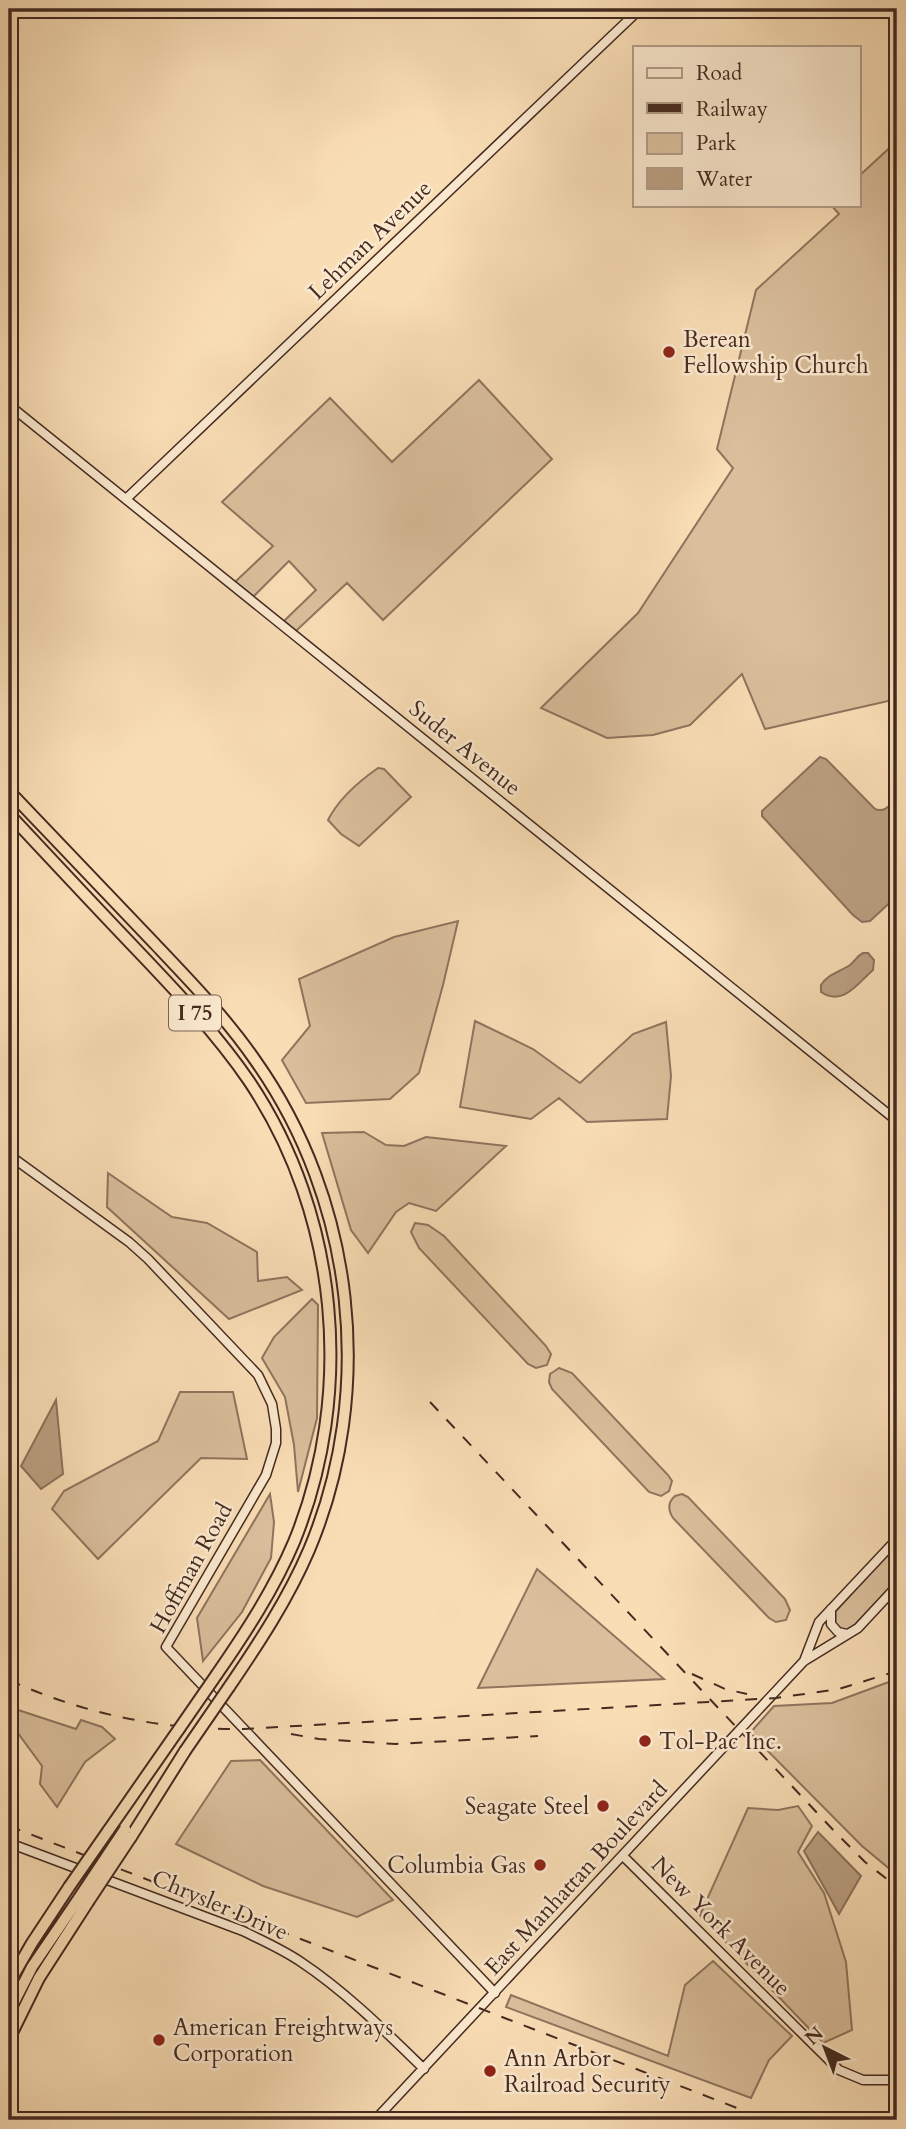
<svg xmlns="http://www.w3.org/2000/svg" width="906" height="2129" font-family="Cardo,serif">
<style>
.green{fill:#dabf9c;stroke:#8f745e;stroke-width:2}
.water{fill:#bba082;stroke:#8b715b;stroke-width:2}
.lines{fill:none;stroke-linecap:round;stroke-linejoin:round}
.secondary-casing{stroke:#442a20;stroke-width:11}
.highway-casing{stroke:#442a20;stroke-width:14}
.secondary{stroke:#fbe9cf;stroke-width:8}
.highway{stroke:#f9ddb5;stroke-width:10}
.rail{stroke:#442a20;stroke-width:2;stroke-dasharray:12 12;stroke-linecap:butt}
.highway-bridge-casing{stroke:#442a20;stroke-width:14;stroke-linecap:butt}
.highway-bridge{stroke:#f9ddb5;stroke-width:10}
.poi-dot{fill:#8f2418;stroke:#fbe9cf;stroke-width:2.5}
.labels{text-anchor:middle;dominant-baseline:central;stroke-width:5;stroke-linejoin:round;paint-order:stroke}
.shield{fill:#fbe9cf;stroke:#7b6354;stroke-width:2}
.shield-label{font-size:21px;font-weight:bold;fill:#442a20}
.street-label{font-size:23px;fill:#442a20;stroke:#fbe9cf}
.poi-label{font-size:23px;fill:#442a20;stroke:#fbe9cf;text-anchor:start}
</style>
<rect width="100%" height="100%" fill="#f9ddb5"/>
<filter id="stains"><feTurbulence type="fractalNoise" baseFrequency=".00286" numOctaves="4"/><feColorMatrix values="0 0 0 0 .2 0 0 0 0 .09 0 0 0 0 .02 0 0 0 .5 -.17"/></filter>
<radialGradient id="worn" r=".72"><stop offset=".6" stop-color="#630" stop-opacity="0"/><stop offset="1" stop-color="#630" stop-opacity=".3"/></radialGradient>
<path class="green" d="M897,141v558l-132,30 -23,-55 -52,51 -37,10 -46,3 -66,-30 97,-95 95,-145 -16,-19 39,-159 83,-76 -8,-9h28v-29z
M479,380l73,79 -169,161 -36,-37 -51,48 -12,-10 32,-31 -27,-29 -36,36 -18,-15 38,-36 -51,-44 108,-104 62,64z
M378,768l6,1 27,28 -52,49 -18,-12 -13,-14c11,-22 30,-38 50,-52z
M458,921l-15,64 -24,88 -29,26 -84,4 -24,-43 28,-34 -11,-47 95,-42z
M475,1021l58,28 47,34 53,-49 33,-12 5,54 -4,43 -80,3 -28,-24 -28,21 -71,-12z
M364,1132l22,13 18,1 22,-9 80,9 -70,65 -27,-8 -13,9 -28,41 -17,-23 -29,-97z
M108,1173l64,44 35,6 50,29 1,29 29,-4 15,13 -73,29 -122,-112z
M415,1223l13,2 16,11 102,110 5,8 -4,11 -11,3 -8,-4 -109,-116 -8,-16z
M312,1299l6,6 -1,113 -19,74 -4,-47 -9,-48 -23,-39 12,-21z
M559,1368l13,5 96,102 4,6 -3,10 -8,5 -12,-4 -97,-103 -3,-7 1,-8z
M180,1392h53l14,67 -46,-1 -103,101 -46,-50 12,-18 94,-50z
M270,1494l4,28 -3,36 -29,54 -39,49 -6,-43z
M682,1494l6,3 97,102 5,11 -4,10 -10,2 -7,-4 -96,-100c-5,-8 -5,-16 2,-22z
M897,1544v36l-47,50 -5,1 -9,-3 -3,-12 2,-4z
M537,1569l127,110 -186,9z
M897,1679v196l-35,-29 -112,-113 24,-27 58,-3z
M9,1707l67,22 5,-9 21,7 13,12 -30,23 -28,45 -17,-23 2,-18 -33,-45z
M260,1760l133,140 -36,17 -94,-31 -87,-42 55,-83z
M798,1806l14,20 -14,26 26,41 22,69 6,68 -29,13 -123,-128 48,-107 30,2z
M713,1961l79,75 -23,24 -18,38 -245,-91 5,-12 157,61 17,-71z"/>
<path class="water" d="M820,757l6,2 49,50c10,4 16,-5 22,-11v98l-27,25 -8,1 -9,-7 -91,-99v-5z
M863,953h5l6,7 -1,10c-15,13 -30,37 -52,22v-7c7,-11 18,-13 29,-20 5,-4 7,-9 13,-12z
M56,1400l7,74 -22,15 -20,-23z
M818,1832l43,44 -22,38 -35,-63z"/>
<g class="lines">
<defs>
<path id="secondary" d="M9,405l888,716
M126,499l514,-490
M9,1155l120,87 19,17 110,116 14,29 4,25v14l-10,32 -100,172 329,346
M831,1609v15l7,8 9,2
M804,1661l15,-39 78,-83
M9,1843l234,88c20,10 39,18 58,31 45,30 84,69 123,107
M623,1856l216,214 24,10h34
M375,2120l429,-459 54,-33 39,-42"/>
<path id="highway" d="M9,791c48,51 98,102 146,153 35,37 71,74 100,116 100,141 121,331 54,490 -21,49 -50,93 -80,137
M9,814c42,45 84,90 127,135 40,42 80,84 113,132 90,134 106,312 45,461 -20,47 -48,90 -77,132
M108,1831l71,-102
M131,1837l54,-86
M9,1983l23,-40 37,-56
M9,2012l23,-45 47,-69
M9,2039l30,-61 49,-76"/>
</defs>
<use href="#secondary" class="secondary-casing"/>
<use href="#highway" class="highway-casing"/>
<use href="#secondary" class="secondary"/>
<use href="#highway" class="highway"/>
<path class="rail" d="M430,1402l407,432 28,28 32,25
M692,1674l33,15 22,5
M9,1680c75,34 152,50 235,49l532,-31 63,-9 58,-18
M291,1734l28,5 77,5 142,-8
M9,1826l759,294"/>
<defs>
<path id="highway-bridge" d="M179,1729l38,-55
M185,1751l44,-64
M69,1887l39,-56
M79,1898l46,-69
M88,1902l43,-65"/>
</defs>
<use href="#highway-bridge" class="highway-bridge-casing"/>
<use href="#highway-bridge" class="highway-bridge"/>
</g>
<g class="poi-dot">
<circle cx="669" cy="352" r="7"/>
<circle cx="645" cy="1741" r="7"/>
<circle cx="603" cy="1806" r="7"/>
<circle cx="540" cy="1865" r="7"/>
<circle cx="159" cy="2040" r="7"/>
<circle cx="490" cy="2071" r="7"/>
</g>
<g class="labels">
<rect class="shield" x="169" y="995.5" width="52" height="35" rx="5"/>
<g class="shield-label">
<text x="195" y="1013">I 75</text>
</g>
<g class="street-label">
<text transform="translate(370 240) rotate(-44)">Lehman Avenue</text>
<text transform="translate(465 748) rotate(39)">Suder Avenue</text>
<text transform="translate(191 1568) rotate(-61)">Hoffman Road</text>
<text transform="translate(576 1878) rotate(-47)">East Manhattan Boulevard</text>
<text transform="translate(220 1905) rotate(23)">Chrysler Drive</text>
<text transform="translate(721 1926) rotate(45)">New York Avenue</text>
</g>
<g class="poi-label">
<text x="683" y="339">Berean<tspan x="683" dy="26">Fellowship Church</tspan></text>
<text x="659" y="1741">Tol-Pac Inc.</text>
<text x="589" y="1806" text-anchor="end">Seagate Steel</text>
<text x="526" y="1865" text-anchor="end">Columbia Gas</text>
<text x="173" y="2027">American Freightways<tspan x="173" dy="26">Corporation</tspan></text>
<text x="504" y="2058">Ann Arbor<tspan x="504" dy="26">Railroad Security</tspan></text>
</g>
</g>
<rect width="906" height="2129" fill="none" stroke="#f9ddb5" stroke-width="35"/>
<rect x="10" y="10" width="885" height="2108" fill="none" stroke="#442a20" stroke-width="3.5"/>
<rect x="18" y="18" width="871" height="2094" fill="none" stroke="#442a20" stroke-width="2"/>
<rect x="633" y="46" width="228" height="161" fill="#fbe9cf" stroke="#b29d89" stroke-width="2"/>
<rect x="647" y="68" width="35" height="10" fill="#fbe9cf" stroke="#b29d89" stroke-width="2"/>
<text x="696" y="80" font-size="21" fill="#442a20">Road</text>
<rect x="647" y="103" width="35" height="10" fill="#442a20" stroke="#b29d89" stroke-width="2"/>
<text x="696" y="116" font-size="21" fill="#442a20">Railway</text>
<rect x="647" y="133" width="35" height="21" fill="#dabf9c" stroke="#b29d89" stroke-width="2"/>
<text x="696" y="150" font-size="21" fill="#442a20">Park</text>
<rect x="647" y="168" width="35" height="21" fill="#bba082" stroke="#b29d89" stroke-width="2"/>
<text x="696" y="186" font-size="21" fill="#442a20">Water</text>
<g transform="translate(825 2048) rotate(318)" stroke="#fbe9cf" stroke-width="5" paint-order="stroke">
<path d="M0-5L12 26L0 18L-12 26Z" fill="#442a20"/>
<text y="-10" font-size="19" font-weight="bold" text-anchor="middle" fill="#442a20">N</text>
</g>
<rect width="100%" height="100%" filter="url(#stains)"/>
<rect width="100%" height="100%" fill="url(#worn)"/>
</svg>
